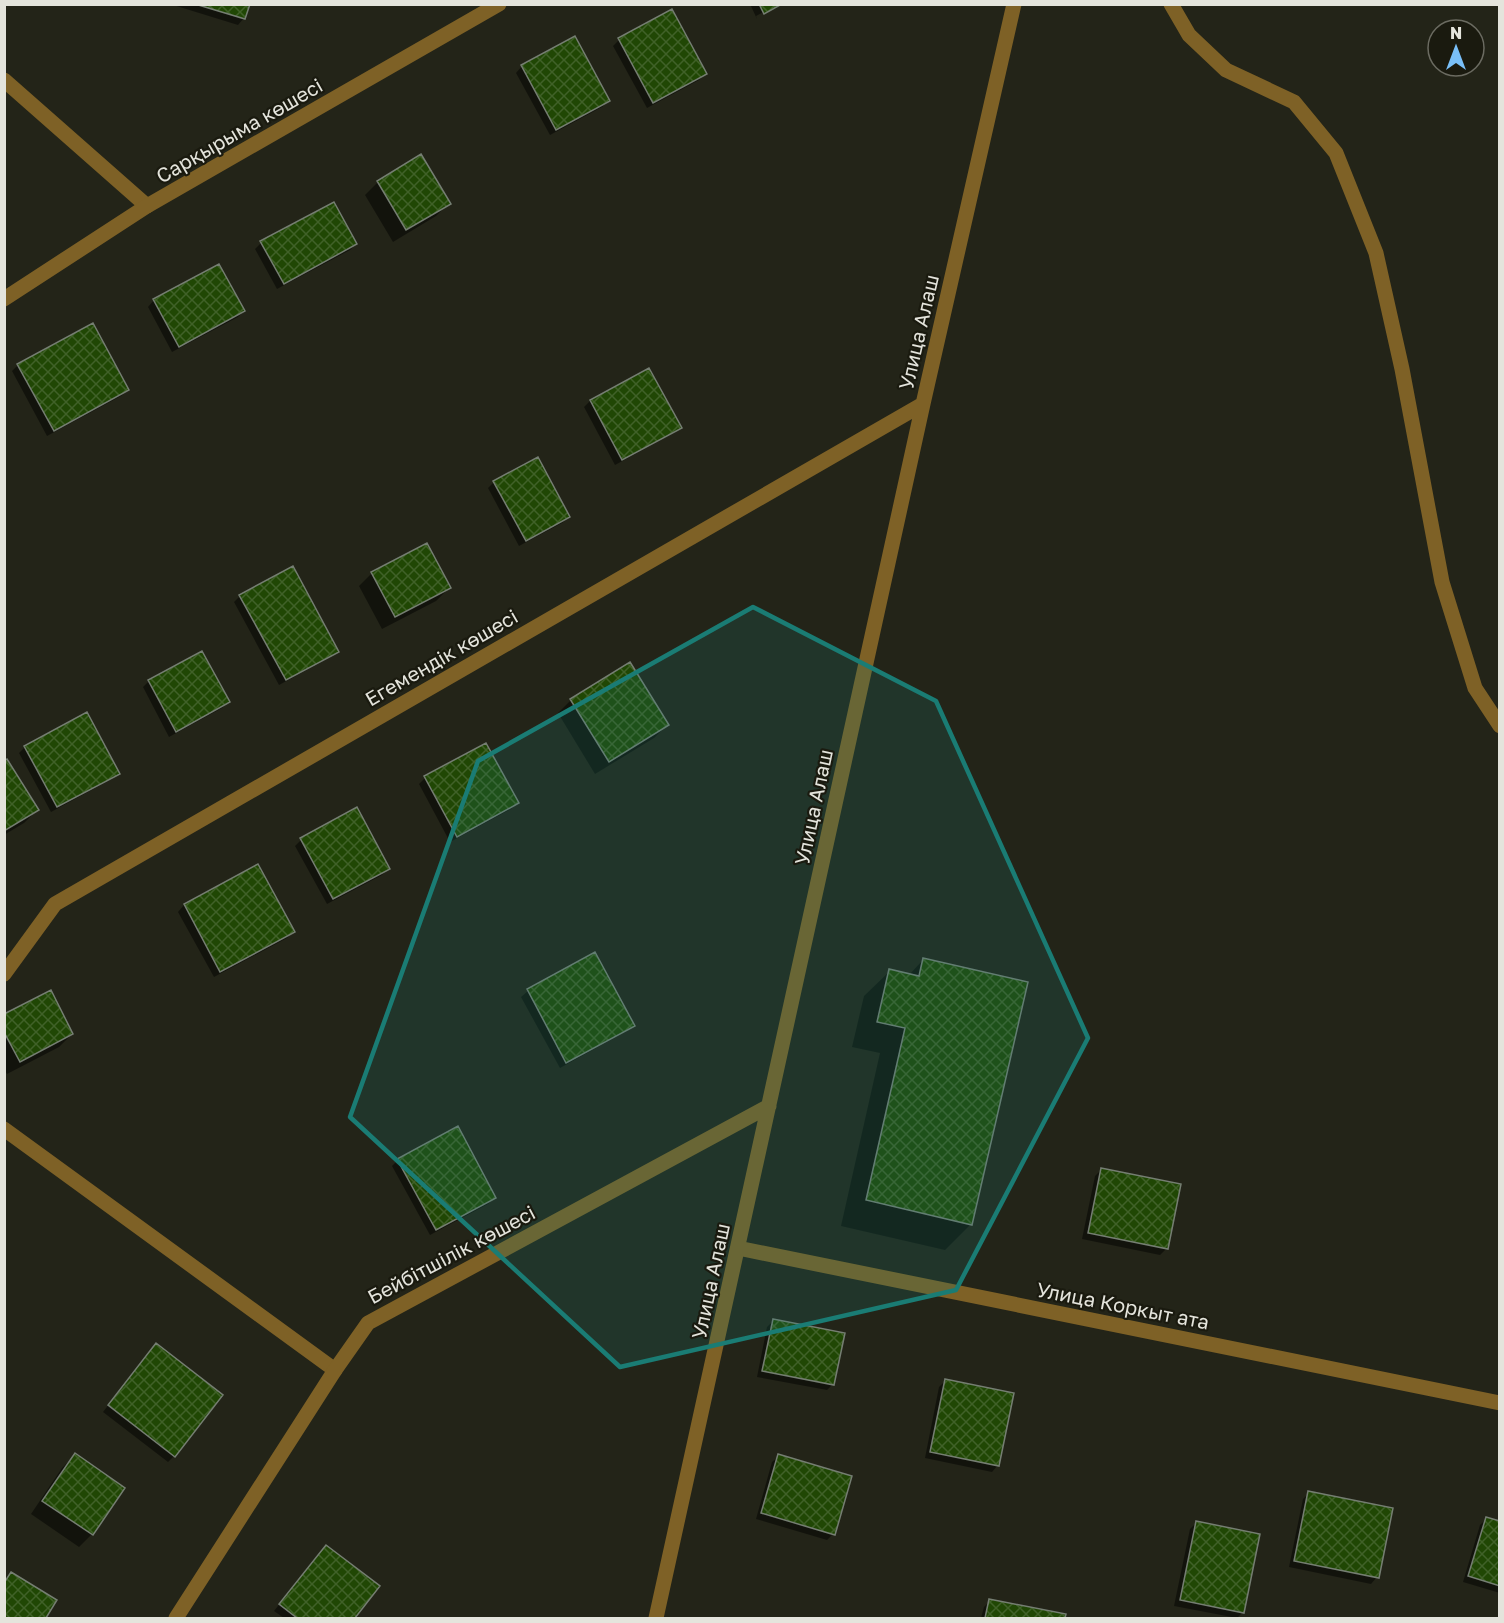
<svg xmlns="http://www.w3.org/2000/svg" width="1504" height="1623" font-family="'Golos Text',sans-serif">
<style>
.shadow{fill:#0007}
.building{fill:url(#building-cross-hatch);stroke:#757e72;stroke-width:1.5}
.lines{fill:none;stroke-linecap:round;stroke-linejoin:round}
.lane{stroke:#7e6126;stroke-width:15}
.street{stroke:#7e6126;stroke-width:15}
.marked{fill:#1a7c74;fill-opacity:0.2;stroke:#1a7c74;stroke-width:4.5;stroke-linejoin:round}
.labels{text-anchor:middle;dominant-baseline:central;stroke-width:4.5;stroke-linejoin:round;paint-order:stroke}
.street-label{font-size:20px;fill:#e4e4dc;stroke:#1a1a0f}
</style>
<defs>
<pattern id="building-cross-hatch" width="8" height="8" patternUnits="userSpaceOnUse" patternTransform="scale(1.5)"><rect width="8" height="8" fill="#204704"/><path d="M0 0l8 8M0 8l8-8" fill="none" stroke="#406128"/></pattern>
</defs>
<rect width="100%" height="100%" fill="#232418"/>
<path class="shadow" d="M170,4h78l-4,14 -6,7z
M750,4h28l-22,12 1,3z
M619,40l86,34 -6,6 -52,28 -34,-62z
M522,66l86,35 -6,6 -52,28 -34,-62z
M378,182l71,21 -13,13 -43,26 -28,-47z
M261,243l95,1 -6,6 -73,39 -22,-40z
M154,300l90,11 -6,6 -66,35 -24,-45z
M18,365l110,25 -7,6 -74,40 -35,-65z
M649,370l31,57 -6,6 -59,32 -31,-58 6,-6z
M494,482l75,35 -7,6 -43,23 -31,-58z
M372,573l77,15 -13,13 -54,28 -23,-43z
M240,596l97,55 -6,6 -52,28 -45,-83z
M629,664l38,61 -13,13 -59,36 -37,-61 13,-13z
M149,681l79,21 -6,6 -53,29 -26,-50z
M486,745l31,58 -6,6 -61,33 -31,-58 6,-6z
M25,747l93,26 -6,6 -61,33 -32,-59z
M4,763l33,47 -13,13 -20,12z
M301,840l87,28 -6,7 -55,29 -32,-58z
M257,866l36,65 -6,7 -73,39 -36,-65 6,-7z
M594,954l39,71 -6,6 -67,37 -39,-71 7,-6z
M923,960l48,264 -26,26 -104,-24 39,-173 -28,-6 12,-51 26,-25 19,4z
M4,1015l68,19 -13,13 -52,27 -3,-5z
M398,1160l97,37 -7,7 -58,31 -38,-69z
M1101,1170l66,78 -7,7 -78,-16 13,-63z
M773,1321l60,63 -6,6 -70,-13 10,-50z
M150,1351l24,105 -6,6 -65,-50z
M945,1381l53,84 -6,7 -67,-14 14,-71z
M75,1455l17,79 -13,13 -48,-33 31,-46z
M779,1456l54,78 -6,6 -71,-21 16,-57z
M1309,1493l68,84 -6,7 -82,-17 14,-68z
M1486,1519l14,4v70l-37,-11 17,-57z
M1196,1523l47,89 -6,6 -63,-12 16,-77z
M320,1553l58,34 -25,31h-69l-10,-7z
M11,1574l44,26 -11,18h-40v-37z
M990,1601l74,14v3h-83l3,-11z"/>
<path class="building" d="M195,4h55l-5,15z
M759,4h23l-18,10z
M672,9l35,65 -54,29 -35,-65z
M575,36l35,65 -54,29 -35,-65z
M421,154l30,50 -45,26 -29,-49z
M334,202l23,42 -73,40 -24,-43z
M219,264l26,47 -66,36 -26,-48z
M93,323l36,67 -75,41 -37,-67z
M649,368l33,60 -60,32 -32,-60z
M538,457l32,60 -44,24 -33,-60z
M427,543l24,45 -56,29 -24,-45z
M293,566l46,86 -53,28 -47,-85z
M202,651l28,51 -54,30 -28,-52z
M630,662l39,63 -60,37 -39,-63z
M87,712l33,62 -63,33 -33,-61z
M486,743l33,60 -62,34 -33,-61z
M7,759l32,51 -35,21v-70z
M357,807l33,62 -57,30 -33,-61z
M258,864l37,68 -75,40 -36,-68z
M595,952l40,74 -69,37 -39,-74z
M923,958l105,24 -56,243 -106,-25 39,-172 -28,-6 12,-53 30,7z
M51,990l22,44 -53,28 -16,-30v-18z
M458,1126l38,72 -60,32 -39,-71z
M1101,1168l80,16 -13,65 -80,-16z
M773,1319l72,14 -11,52 -72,-14z
M156,1343l67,52 -48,62 -67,-52z
M945,1379l69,14 -15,73 -69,-14z
M75,1453l50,35 -32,47 -51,-34z
M778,1454l74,22 -17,59 -74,-22z
M1308,1491l85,17 -14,70 -85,-17z
M1486,1517l14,4v65l-32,-10z
M1196,1521l64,13 -16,79 -64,-13z
M326,1545l54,41 -25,32h-58l-18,-14z
M11,1572l46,28 -11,18h-42v-35z
M989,1599l77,15 -1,4h-80z"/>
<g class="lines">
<path class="lane" d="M4,80l143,126
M4,1129l331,241"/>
<path class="street" d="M1171,4l18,31 37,35 68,32 42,51 40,100 26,116 40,213 33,106 25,38
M4,299l143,-93 352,-202
M4,974l51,-70 868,-500
M738,1248l762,155
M176,1618l159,-248 33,-47 401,-217
M656,1618l267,-1214 91,-400"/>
</g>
<path class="marked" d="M753,607l183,94 152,337 -132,252 -336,77 -270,-250 128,-356z"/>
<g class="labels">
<g class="street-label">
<text transform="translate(239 130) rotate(-30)">Сарқырыма көшесі</text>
<text transform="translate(918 332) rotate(-77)">Улица Алаш</text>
<text transform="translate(441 657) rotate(-30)">Егемендік көшесі</text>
<text transform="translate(813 807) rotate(-78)">Улица Алаш</text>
<text transform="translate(451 1254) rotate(-28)">Бейбітшілік көшесі</text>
<text transform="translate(710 1281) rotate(-78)">Улица Алаш</text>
<text transform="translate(1123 1305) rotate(11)">Улица Коркыт ата</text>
</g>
</g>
<rect width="1504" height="1623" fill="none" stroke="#e4e4dc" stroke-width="12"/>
<g transform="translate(1456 48)"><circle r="28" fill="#1a1a0f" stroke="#6b6b61" stroke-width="1.5"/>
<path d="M0-4.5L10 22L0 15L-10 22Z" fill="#79bff8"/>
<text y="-9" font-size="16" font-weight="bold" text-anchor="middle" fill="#e4e4dc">N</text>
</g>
</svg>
